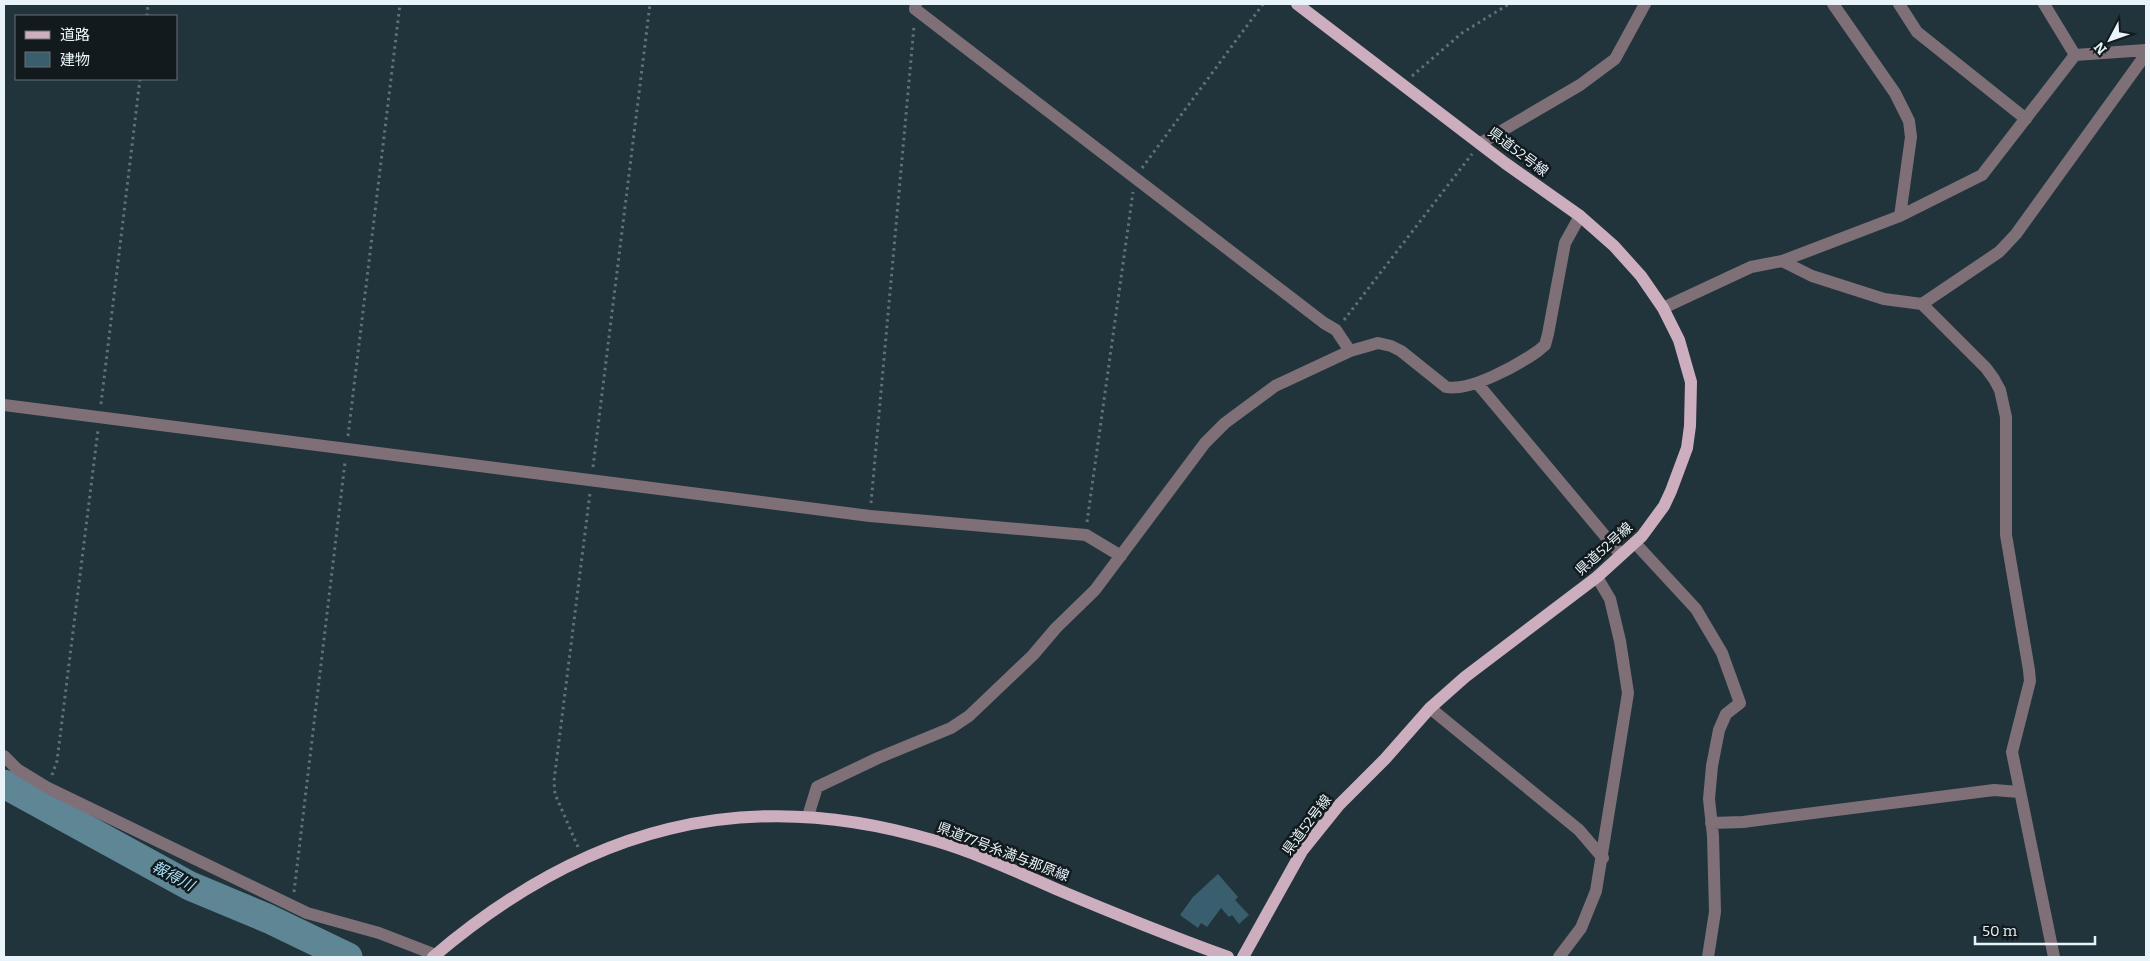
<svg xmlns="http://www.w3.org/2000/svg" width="2150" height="961" font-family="Bitter,'Noto Sans JP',serif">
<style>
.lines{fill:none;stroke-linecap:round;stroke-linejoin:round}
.river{stroke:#5f8695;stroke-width:29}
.building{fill:#395f6e}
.path{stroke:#607178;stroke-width:3;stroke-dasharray:2.5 4;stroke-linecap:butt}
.minor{stroke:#7f7078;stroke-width:12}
.major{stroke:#cdaebe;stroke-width:12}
.labels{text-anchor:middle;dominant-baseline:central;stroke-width:5;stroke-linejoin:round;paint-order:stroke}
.street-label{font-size:14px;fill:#e8f4f9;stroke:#121a1e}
.water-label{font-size:15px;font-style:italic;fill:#aee5fb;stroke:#121a1e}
</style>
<rect width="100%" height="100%" fill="#21343c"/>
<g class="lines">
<path class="river" d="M4,784l186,102 79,33 79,38"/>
</g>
<path class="building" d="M1218,874l20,23 -3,3 14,15 -10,9 -7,-9 -3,2 -8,-9 -14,19 -6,-4 -3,5 -18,-13 13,-18z"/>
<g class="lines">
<path class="path" d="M147,16l1,-12
M1412,76l50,-43 47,-29
M1142,168l121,-164
M1344,320l128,-166
M101,404l39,-325
M348,436l52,-432
M593,467l57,-463
M871,503l43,-477
M1087,522l46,-330
M52,775l5,-14 41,-331
M578,847l-23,-53 -1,-13 36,-288
M294,892l51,-430"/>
<path class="minor" d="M916,4l-1,5 409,314 12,7 14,21
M1899,4l18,28 109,87
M2044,4l31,51
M1481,143l99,-58 35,-26 30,-55
M1900,216l82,-41 93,-120 71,-5
M1782,261l30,15 72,23 38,5 64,64 8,11 6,11 6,27v118l23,135 1,11 -18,71 42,205
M1922,304l77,-52 17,-18 130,-180
M1663,308l88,-41 31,-6 118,-45 11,-79 -2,-16 -14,-28 -62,-89
M1477,383l144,172
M4,405l866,111 216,19 35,21
M1635,543l61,66 26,44 18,50 -14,11 -7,16 -7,36 -3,33 4,37 2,76 -7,45
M1430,708l149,122 24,28
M4,756l13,13 31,19 259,125 72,20 57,22
M808,816l9,-29 61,-29 73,-30 18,-12 64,-61 23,-27 39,-38 110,-147 20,-20 50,-37 75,-35 28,-8 13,3 10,5 45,36c24,5 72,-22 92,-36l7,-6 3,-11 17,-91 15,-27
M1711,823l32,-1 251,-32 25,2
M1559,957l22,-29 15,-37 32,-198 -8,-52 -10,-42 -13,-22"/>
<path class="major" d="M433,957c151,-129 311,-174 503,-116 41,12 81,31 120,48 57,24 114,47 172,68
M1243,957l59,-106 37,-46 46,-46 45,-51 35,-31 132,-100 45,-41 22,-30 7,-15 16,-43 3,-22 1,-44 -12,-42 -16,-32 -22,-32 -27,-30 -34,-30 -75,-53 -208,-159"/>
</g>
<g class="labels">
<g class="street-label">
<text transform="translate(1518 152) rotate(37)">県道52号線</text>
<text transform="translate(1604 549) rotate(-42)">県道52号線</text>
<text transform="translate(1307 825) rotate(-53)">県道52号線</text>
<text transform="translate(1003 852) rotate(21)">県道77号糸満与那原線</text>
</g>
<g class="water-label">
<text transform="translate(173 876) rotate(28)">報得川</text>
</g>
</g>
<rect width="2150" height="961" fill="none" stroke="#e8f4f9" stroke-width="10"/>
<rect x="15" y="15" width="162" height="65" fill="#121a1e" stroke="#687176"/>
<rect x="25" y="31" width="25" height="8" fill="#cdaebe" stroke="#687176"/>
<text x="60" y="40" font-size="15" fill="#e8f4f9">道路</text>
<rect x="25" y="52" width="25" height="15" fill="#395f6e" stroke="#687176"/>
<text x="60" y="65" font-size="15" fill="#e8f4f9">建物</text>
<g transform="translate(2110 40) rotate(229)" stroke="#121a1e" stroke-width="4" paint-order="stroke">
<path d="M0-4L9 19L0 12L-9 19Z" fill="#e8f4f9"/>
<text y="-8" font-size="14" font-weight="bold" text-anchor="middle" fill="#e8f4f9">N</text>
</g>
<path d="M1975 936v8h120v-8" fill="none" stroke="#e8f4f9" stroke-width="2.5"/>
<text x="1982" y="936" font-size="15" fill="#e8f4f9" stroke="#121a1e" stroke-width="4" paint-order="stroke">50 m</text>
</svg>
